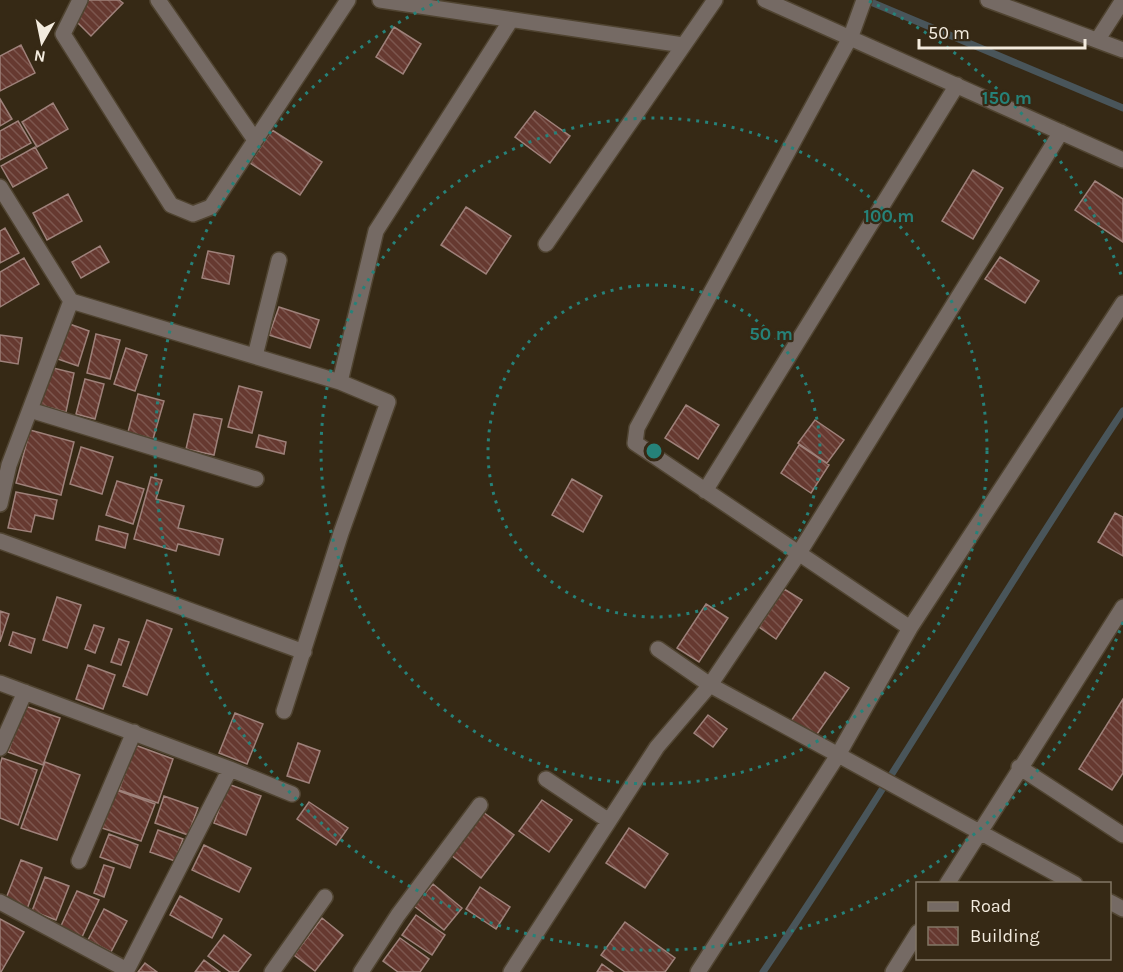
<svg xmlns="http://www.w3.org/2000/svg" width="1123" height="972" font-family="Karla,sans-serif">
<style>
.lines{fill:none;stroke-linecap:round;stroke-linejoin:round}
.stream{stroke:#49555a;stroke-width:7}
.building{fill:url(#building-back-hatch);stroke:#9e817a;stroke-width:1.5}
.minor-casing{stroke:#504431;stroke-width:18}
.minor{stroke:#756a64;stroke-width:15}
.ring{fill:none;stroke:#268279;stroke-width:3;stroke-dasharray:3 6}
.centre{fill:#268279;stroke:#362915;stroke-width:3}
.ring-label{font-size:18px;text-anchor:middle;font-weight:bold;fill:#268279;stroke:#362915;stroke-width:4.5;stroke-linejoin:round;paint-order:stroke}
</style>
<defs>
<pattern id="building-back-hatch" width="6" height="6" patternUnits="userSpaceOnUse" patternTransform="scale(1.5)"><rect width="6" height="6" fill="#663930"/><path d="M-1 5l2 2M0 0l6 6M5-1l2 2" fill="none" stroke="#7c564e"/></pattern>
</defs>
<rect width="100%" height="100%" fill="#362915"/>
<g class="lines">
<path class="stream" d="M866,0l257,108
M763,972c125,-184 236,-376 360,-561"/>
</g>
<path class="building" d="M89,0h30l4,3 -32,33 -19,-19z
M394,27l27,17 -18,30 -27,-17z
M21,45l14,28 -35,18v-35z
M0,99l12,20 -12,7z
M53,103l15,26 -31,18 -15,-25z
M535,111l35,25 -20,27 -35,-26z
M18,121l13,22 -31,17v-29z
M272,130l50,32 -22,33 -50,-32z
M35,147l12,21 -34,19 -12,-21z
M973,170l30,18 -30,51 -31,-18z
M1095,181l28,18v43l-48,-32z
M68,194l14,27 -35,19 -14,-27z
M466,207l45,29 -25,38 -45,-29z
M5,228l14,25 -19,10v-32z
M100,246l9,16 -28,16 -9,-16z
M208,251l26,5 -5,28 -27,-6z
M1000,257l39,24 -14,22 -40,-24z
M24,258l15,26 -39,23v-35z
M279,307l40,13 -9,28 -41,-13z
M67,323l22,8 -11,35 -23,-8z
M96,334l24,6 -10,39 -23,-6z
M0,335l22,3 -4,26 -18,-3z
M126,348l21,7 -12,36 -21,-7z
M49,367l25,6 -8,39 -26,-7z
M85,379l19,5 -9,35 -19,-5z
M239,386l23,6 -10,41 -24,-6z
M138,394l26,7 -11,38 -25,-7z
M686,405l33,20 -21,34 -33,-21z
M194,414l28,5 -8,36 -28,-6z
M815,420l29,20 -17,23 -29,-20z
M30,430l44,12 -13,53 -45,-12z
M259,435l27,7 -2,12 -28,-7z
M799,445l30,20 -18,28 -30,-20z
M81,447l32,10 -11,37 -32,-10z
M151,477l11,3 -6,19 28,7 -6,22 45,11 -4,16 -41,-11 -2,7 -42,-12z
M572,479l30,17 -19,36 -31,-17z
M117,481l27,8 -11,35 -27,-9z
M16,492l41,8 -4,19 -18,-4 -4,17 -23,-4z
M1115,513l8,4v39l-25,-14z
M99,526l29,8 -3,14 -29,-8z
M784,589l18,11 -26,39 -17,-12z
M57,597l24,8 -14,43 -24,-8z
M706,604l22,14 -29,44 -22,-14z
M0,611l9,3 -9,28z
M147,620l25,9 -25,66 -24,-9z
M94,625l10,3 -9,25 -10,-4z
M13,632l22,7 -4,14 -22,-8z
M119,639l10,3 -8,23 -10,-3z
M88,665l27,10 -12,34 -27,-10z
M825,672l24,16 -34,49 -24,-16z
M1123,699v74l-11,17 -33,-21z
M25,706l35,12 -17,47 -35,-13z
M235,713l28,11 -16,40 -28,-11z
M708,715l19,14 -14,18 -19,-14z
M298,743l22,8 -11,32 -22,-7z
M135,745l38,14 -15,44 -39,-13z
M2,758l35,12 -19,55 -18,-7v-53z
M45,762l35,13 -23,65 -36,-12z
M228,784l33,12 -15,39 -32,-12z
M116,790l39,14 -14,37 -39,-13z
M164,796l34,12 -10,27 -33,-12z
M542,800l30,20 -23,32 -30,-21z
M309,802l39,26 -12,17 -39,-26z
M483,812l31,23 -33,43 -30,-23z
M629,828l39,26 -23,34 -39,-25z
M158,830l25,9 -8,22 -25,-9z
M109,834l29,11 -8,23 -30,-11z
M204,845l47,23 -12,24 -47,-22z
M21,860l21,8 -15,41 -22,-8z
M104,865l10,3 -10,29 -10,-4z
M45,877l24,9 -13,34 -24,-9z
M433,884l29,24 -18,22 -30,-24z
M480,887l30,20 -14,22 -30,-20z
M77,891l22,9 -17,37 -22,-9z
M180,896l42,23 -10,19 -42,-23z
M104,909l23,12 -16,31 -23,-12z
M416,915l29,20 -13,20 -30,-20z
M322,918l21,17 -28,36 -21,-16z
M0,919l24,13 -23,40h-1z
M625,922l50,36 -10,14h-40l-24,-17z
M224,935l27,20 -13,17h-8l-22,-16z
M400,938l29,21 -9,13h-22l-15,-11z
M204,960l16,12h-25z
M145,963l12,9h-19z
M602,964l11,8h-16z"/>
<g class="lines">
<defs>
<path id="minor" d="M80,0l-17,34 108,171 22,9 18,-7 137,-207
M158,0l97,140
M380,0l303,45
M765,0l358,160
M864,0l-13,36 -214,392 -2,15 275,185
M988,0l135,50
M1098,39l25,-39
M0,187l71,114
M546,244l169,-244
M71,301l269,81 48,20 -47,131 -57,178
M255,356l24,-96
M340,382l36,-151 135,-211
M30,410l226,69
M705,491l252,-406
M0,504l9,-39 62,-164
M0,541l304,111
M658,649l52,36 89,-132 262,-421
M0,683l230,86 -103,201
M0,748l25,-56
M1019,767l104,68
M230,769l62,25
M546,779l63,42
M79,861l55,-129
M947,884l176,-277
M0,902l127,68 -2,2
M1110,902l13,7
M272,972l53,-75
M361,972l37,-57 82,-110
M511,972l146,-225 53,-62 365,199
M698,972l140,-217 72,-127 213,-325
M893,972l25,-40"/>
</defs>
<use href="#minor" class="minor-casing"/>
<use href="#minor" class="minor"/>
</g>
<g class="ring">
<circle cx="654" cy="451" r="166"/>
<circle cx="654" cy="451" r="333"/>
<path d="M1123 622A499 499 0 1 1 439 1M869 1A499 499 0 0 1 1123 280"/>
</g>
<circle cx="654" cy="451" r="9" class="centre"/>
<g class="ring-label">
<text x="1007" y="104">150 m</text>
<text x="889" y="222">100 m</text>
<text x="771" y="340">50 m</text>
</g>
<rect x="916" y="882" width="195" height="78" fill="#362915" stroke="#827765" stroke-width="1.5"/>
<rect x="928" y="902" width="30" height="9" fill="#756a64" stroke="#827765" stroke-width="1.5"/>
<text x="970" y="912" font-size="18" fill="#f3ebde">Road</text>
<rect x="928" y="927" width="30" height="18" fill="url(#building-back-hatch)" stroke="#827765" stroke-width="1.5"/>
<text x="970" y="942" font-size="18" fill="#f3ebde">Building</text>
<g transform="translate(42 42) rotate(189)" stroke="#362915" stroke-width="4.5" paint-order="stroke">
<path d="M0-4.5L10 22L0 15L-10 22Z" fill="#f3ebde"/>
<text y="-9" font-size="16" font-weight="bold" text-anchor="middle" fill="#f3ebde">N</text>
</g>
<path d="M919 39v9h166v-9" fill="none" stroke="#f3ebde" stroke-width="3"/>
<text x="928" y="39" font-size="18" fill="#f3ebde" stroke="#362915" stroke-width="4.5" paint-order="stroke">50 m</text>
</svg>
